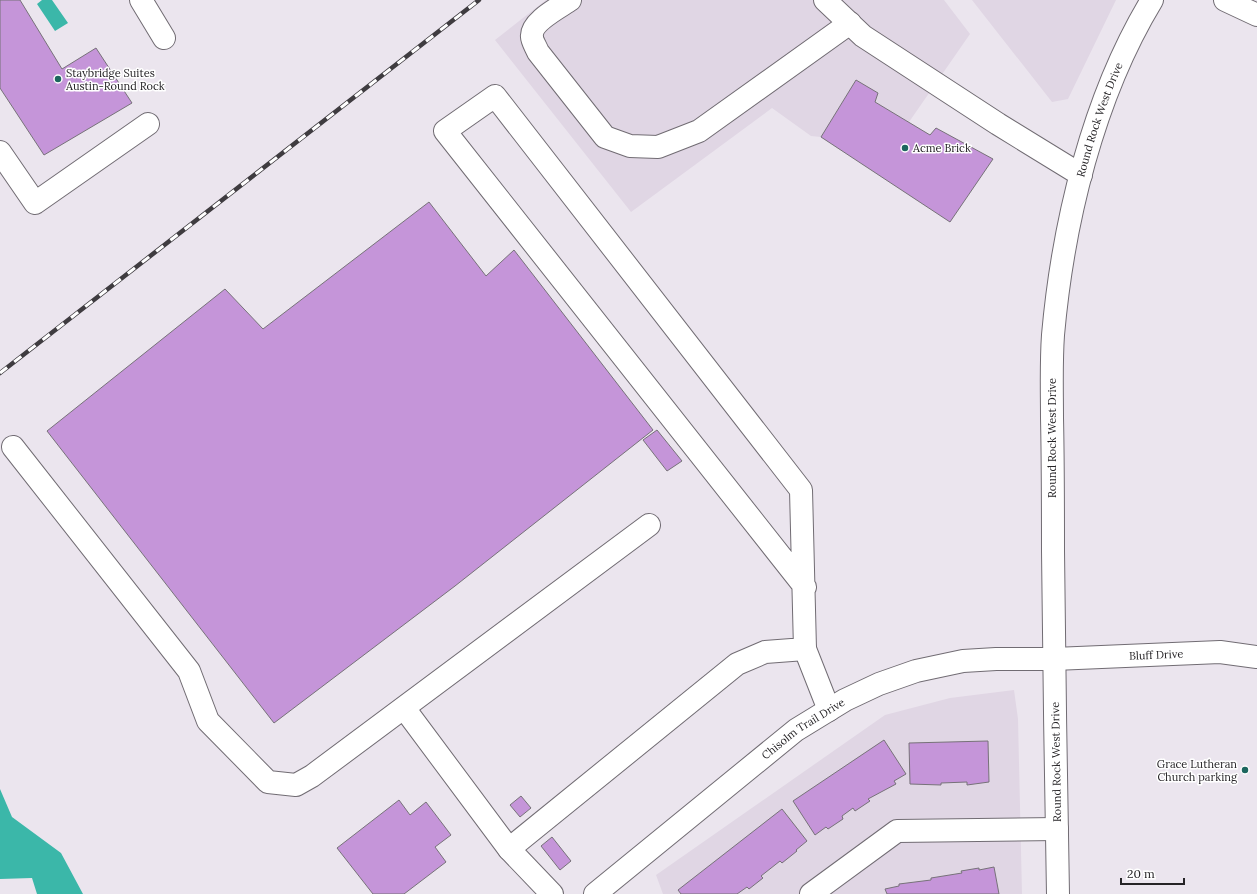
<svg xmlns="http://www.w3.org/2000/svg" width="1257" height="894" font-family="Lora,serif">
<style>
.built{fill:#e0d6e4}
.water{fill:#3bb7a9}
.building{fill:#c595d9;stroke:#777279}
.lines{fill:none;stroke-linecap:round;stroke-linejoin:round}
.minor-casing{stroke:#716c73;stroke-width:24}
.minor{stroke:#fff;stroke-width:22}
.rail-casing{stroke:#3f3c40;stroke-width:4.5}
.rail{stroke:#fff;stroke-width:3;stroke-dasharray:9;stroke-linecap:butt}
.poi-dot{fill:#1c665e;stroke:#fff;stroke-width:1.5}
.labels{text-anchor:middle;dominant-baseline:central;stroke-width:3;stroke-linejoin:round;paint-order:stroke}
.poi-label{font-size:11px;fill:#252326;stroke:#fff;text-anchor:start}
.street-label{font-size:11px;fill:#252326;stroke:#fff}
</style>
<rect width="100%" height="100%" fill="#ebe5ee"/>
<path class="built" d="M546,0h398l26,34 -61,88 -34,-20 -19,-22 -35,57 -10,-1 -39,-28 -141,104 -136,-172z
M972,0h144l-48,99 -16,3z
M1014,690l4,29 4,175h-359l-7,-19 229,-160 65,-17z"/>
<path class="water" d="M42,0h10l16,23 -13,8 -18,-27z
M0,789l12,28 49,36 22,41h-46l-5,-16 -32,1z"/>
<path class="building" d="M0,0h20l42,69 34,-21 36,55 -88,52 -44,-67z
M856,80l22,13 -3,9 55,33 6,-7 57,31 -43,63 -129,-85z
M429,202l57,74 28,-26 139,180 -198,156 -181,137 -227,-292 178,-142 38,40z
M657,430l25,31 -15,10 -24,-31z
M884,740l22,34 -12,7 2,3 -28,15 2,2 -15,10 -2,-3 -11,8 1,3 -15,10 -2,-2 -11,8 -22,-34z
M988,741l1,41 -22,3v-3l-26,1v2l-31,-1 -1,-41z
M521,796l10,12 -11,9 -10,-12z
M399,800l11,15 16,-13 25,33 -16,12 11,15 -42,32h-31l-36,-46z
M782,809l25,32 -11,9 1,1 -15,12 -2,-2 -19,15 2,2 -14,11 -2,-2 -10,7h-56l-3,-4z
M552,837l19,24 -11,9 -19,-24z
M994,867l5,27h-112l-2,-5 14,-3v-2l32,-4v-2l31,-5 -1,-2 18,-3v2z"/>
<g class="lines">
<defs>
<g id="minor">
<path d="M141,0l23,38"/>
<path d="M570,0c-10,7 -40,22 -38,37 0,4 4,10 6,15l67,85 25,9 28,1 41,-16 151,-108"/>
<path d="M825,0l38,36 135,88 83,51"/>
<path d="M1225,0l32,15"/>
<path d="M0,152l35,51 113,-79"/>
<path d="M13,447l176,224 19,50 60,61 28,3 16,-9 337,-251"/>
<path d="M805,649l24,61"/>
<path d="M404,708l105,141"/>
<path d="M552,894l-43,-45 228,-185 28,-12 40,-3 -4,-159 -306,-394 -50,35 360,456"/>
<path id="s1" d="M595,894l201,-164 49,-30 34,-16 37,-13 47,-10 33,-2h58l166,-7 37,5"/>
<path d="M811,894l86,-63 160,-2"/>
<path id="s2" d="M1058,894c-2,-114 -4,-229 -5,-343 0,-45 0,-89 -1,-133 0,-28 -1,-55 1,-83 10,-112 40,-238 99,-335"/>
</g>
</defs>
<use href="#minor" class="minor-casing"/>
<use href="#minor" class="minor"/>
<defs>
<path id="rail" d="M0,373l479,-373"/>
</defs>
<use href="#rail" class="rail-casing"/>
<use href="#rail" class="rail"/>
</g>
<g class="poi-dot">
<circle cx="58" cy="79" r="4"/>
<circle cx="905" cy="148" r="4"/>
<circle cx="1245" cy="770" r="4"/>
</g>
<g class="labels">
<g class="poi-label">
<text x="66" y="73">Staybridge Suites<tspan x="66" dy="13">Austin-Round Rock</tspan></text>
<text x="913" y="148">Acme Brick</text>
<text x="1237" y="764" text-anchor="end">Grace Lutheran<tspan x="1237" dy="13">Church parking</tspan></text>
</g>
<g class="street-label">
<text stroke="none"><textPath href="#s2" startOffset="780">Round Rock West Drive</textPath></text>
<text transform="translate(1052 438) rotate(-90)">Round Rock West Drive</text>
<text stroke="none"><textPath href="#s1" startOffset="635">Bluff Drive</textPath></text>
<text stroke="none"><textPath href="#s1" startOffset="266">Chisolm Trail Drive</textPath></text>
<text transform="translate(1056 762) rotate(-91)">Round Rock West Drive</text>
</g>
</g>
<path d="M1121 878v6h63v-6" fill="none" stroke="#252326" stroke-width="2"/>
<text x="1127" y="878" font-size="12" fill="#252326" stroke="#ffffff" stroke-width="3" paint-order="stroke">20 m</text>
</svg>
